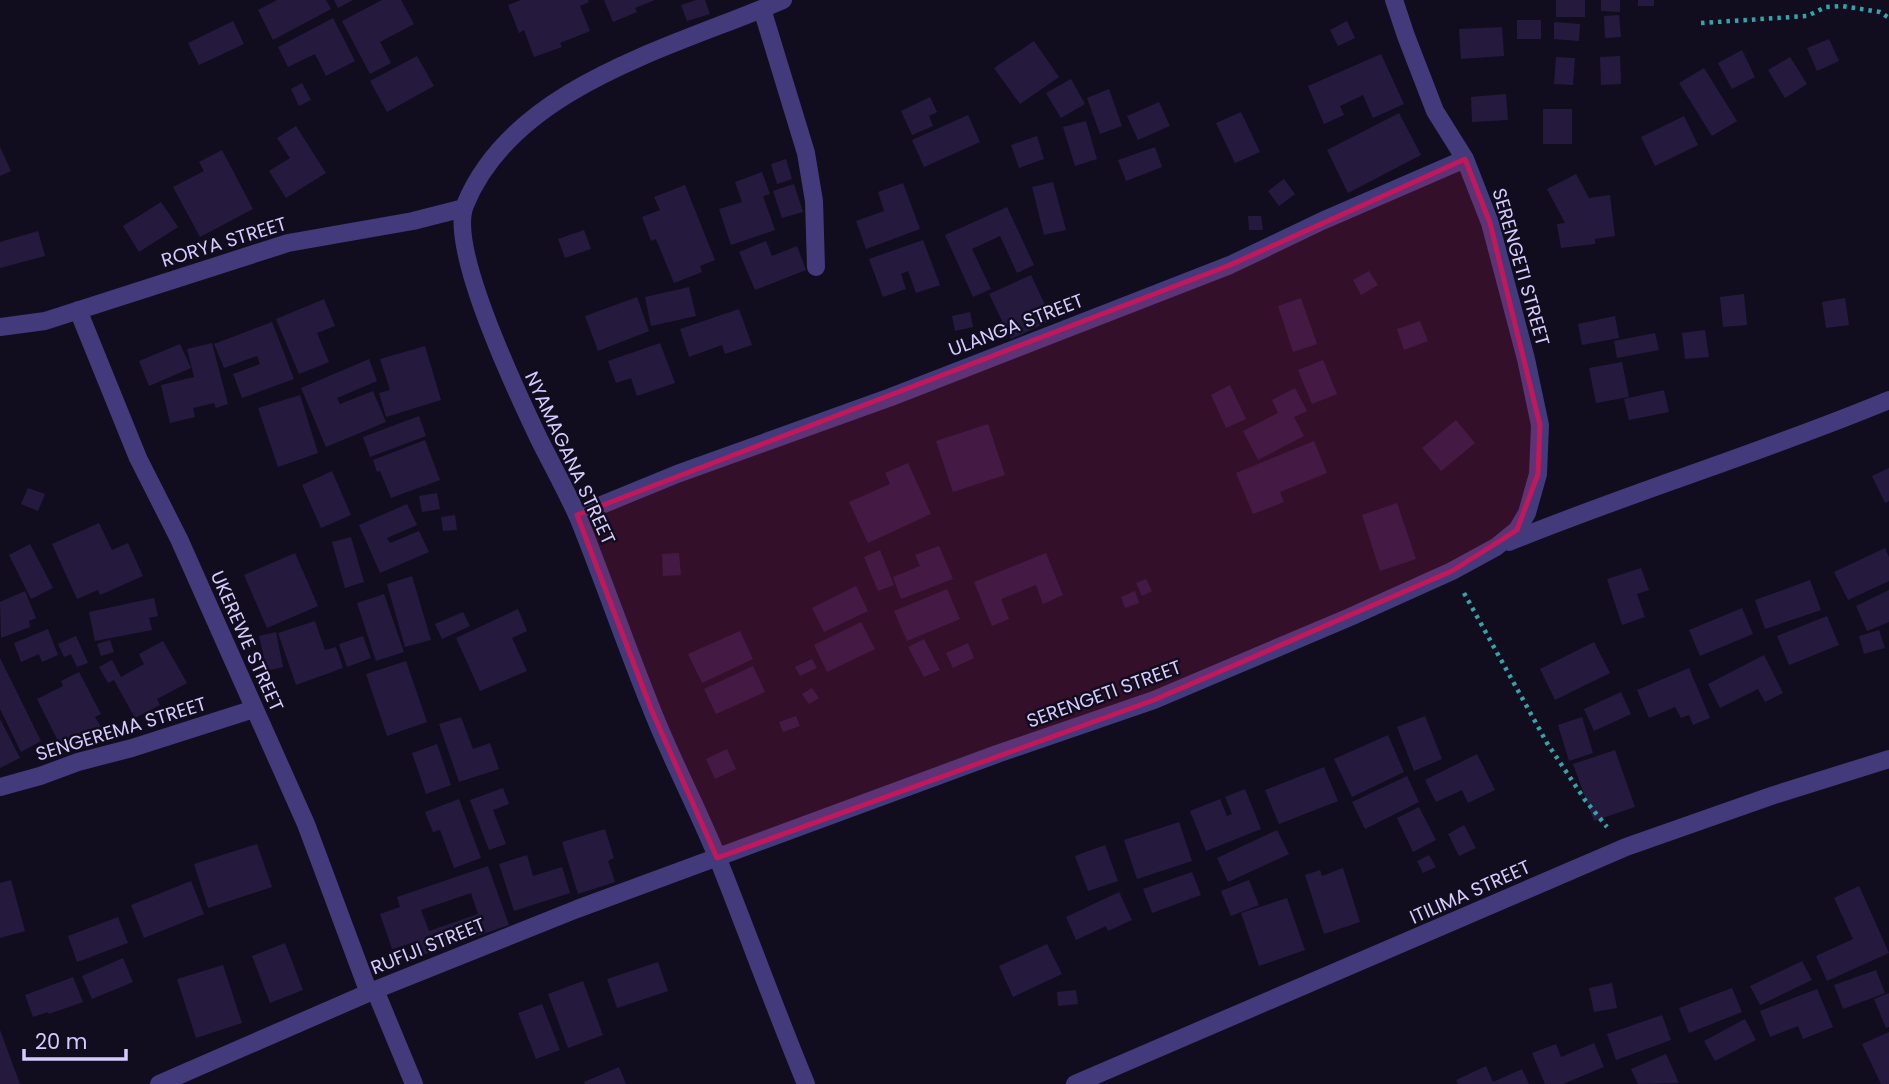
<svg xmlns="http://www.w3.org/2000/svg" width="1889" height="1084" font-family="Poppins,sans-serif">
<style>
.building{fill:#251a3e;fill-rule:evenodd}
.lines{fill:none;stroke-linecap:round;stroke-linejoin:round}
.path{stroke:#32a5aa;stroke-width:4.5;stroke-dasharray:3.5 5;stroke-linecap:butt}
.street{stroke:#433a7b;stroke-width:18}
.marked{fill:#c2185b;fill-opacity:0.2;stroke:#c2185b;stroke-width:5;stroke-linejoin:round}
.labels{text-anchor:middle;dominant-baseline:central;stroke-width:5;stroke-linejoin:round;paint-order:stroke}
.street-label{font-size:19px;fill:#d6cbfd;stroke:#110d1e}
</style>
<rect width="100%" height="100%" fill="#110d1e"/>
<path class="building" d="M277,0h49l5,9 -58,31 -15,-30z
M334,0h19l-15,8z
M382,0h19l13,24 -34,18 11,21 -21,11 -28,-53z
M521,0h67l1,2 -9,4 10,25 -30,12 2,4 -28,10 -10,-27 -5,3 -11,-28z
M604,0h51l-20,8 2,4 -24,10z
M696,0h9l5,14 -23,7 -6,-16z
M1556,0h29v17h-29z
M1601,0h19v12l-19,-1z
M1638,0h16v6h-16z
M1619,15l2,22 -16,1 -1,-22z
M333,18l22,43 -29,15 -11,-22 -27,13 -10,-20z
M1517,20h24v19h-24z
M233,21l11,23 -45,21 -11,-22z
M1347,21l8,17 -17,8 -8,-16z
M1554,22l26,2 -1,17 -25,-2z
M1502,27l2,29 -43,3 -2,-30z
M1829,39l10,22 -22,10 -10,-23z
M1034,41l25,36 -39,27 -26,-36z
M1742,50l13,27 -23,12 -14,-26z
M1381,54l23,50 -31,14 -10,-23 -23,11 4,9 -20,9 -16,-38z
M417,56l17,30 -47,26 -17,-31z
M1620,56l1,28 -20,1 -1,-28z
M1556,57l19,1 -2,27 -19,-1z
M1790,57l17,27 -22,14 -17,-28z
M1704,68l33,53 -25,15 -33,-53z
M1071,79l14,25 -24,14 -15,-25z
M302,83l9,17 -12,6 -8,-17z
M1109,89l13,37 -22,8 -13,-36z
M1506,94l2,26 -36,2 -1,-25z
M930,97l7,15 -8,4 4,10 -21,9 -11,-24z
M1159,102l11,24 -32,14 -11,-24z
M1543,109h29v35h-29z
M1241,112l19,40 -25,11 -19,-40z
M1399,113l22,42 -73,38 -21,-43z
M968,115l12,27 -56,25 -12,-27z
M1684,116l14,29 -43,21 -14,-29z
M1086,121l11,38 -22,7 -12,-39z
M296,126l30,47 -40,25 -17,-27 21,-13 -13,-20z
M1037,136l7,23 -25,9 -8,-23z
M0,147l11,24 -11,5z
M1155,147l7,20 -36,14 -8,-21z
M222,150l31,59 -53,28 -27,-50 31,-16 -5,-9z
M786,159l6,20 -15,5 -6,-20z
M762,172l8,22 -7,2 12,34 -44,15 -12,-36 23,-7 -7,-20z
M1576,174l13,24 21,-3 5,41 -20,3v5l-34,4 -4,-24 8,-1 -18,-34z
M1284,179l11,15 -16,12 -11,-15z
M1053,182l13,48 -22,5 -12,-48z
M903,183l17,46 -54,20 -10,-28 28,-10 -6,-19z
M794,184l9,28 -21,6 -9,-27z
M685,185l30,75 -15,6 2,6 -28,11 -18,-44 -5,2 -9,-24 18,-7 -6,-13z
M161,202l17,25 -39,25 -16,-26z
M1007,207l27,58 -17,8 -17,-37 -28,13 19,40 -18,8 -28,-62z
M1248,216h13l2,14h-14z
M584,230l7,19 -26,9 -7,-19z
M38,231l7,25 -45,12v-26z
M923,240l17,45 -24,8 -8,-22 -7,3 5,15 -23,8 -14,-38z
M766,241l6,15 25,-10 9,24 -51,20 -16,-38z
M1369,271l9,14 -17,10 -8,-15z
M1031,275l21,45 -41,19 -22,-45z
M689,287l7,29 -45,10 -6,-29z
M1744,294l3,31 -24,2 -3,-30z
M637,297l12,34 -51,20 -13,-35z
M1301,298l16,46 -24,8 -15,-46z
M1845,298l4,27 -23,3 -4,-26z
M324,299l11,27 -18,7 12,29 -30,12 -23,-55z
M739,309l13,36 -27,9 -3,-9 -33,12 -9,-28z
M970,312l3,15 -18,4 -3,-15z
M1615,316l4,22 -37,7 -4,-21z
M1420,321l8,20 -24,9 -7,-21z
M272,322l22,57 -52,19 -9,-24 27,-10 -3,-8 -33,12 -10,-24z
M1705,330l4,27 -24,2 -3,-26z
M1655,333l4,17 -42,8 -3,-17z
M212,343l16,61 -12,4 -2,-5 -21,5 2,9 -25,6 -9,-38 33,-8 -7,-28z
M660,343l15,40 -38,13 -6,-18 -15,5 -8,-22z
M180,344l11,24 -42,18 -10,-25z
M425,346l16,54 -55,17 -7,-24 11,-3 -10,-31z
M369,359l8,22 -40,17 3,6 33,-13 13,31 -60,25 -25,-59z
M1323,360l14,34 -25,10 -14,-34z
M1622,362l7,35 -33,6 -7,-35z
M1230,385l16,34 -20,9 -15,-33z
M1295,388l12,23 -13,6 10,19 -46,24 -15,-29 35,-18 -6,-13z
M1664,390l5,22 -40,8 -5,-21z
M300,395l18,58 -40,14 -20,-59z
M419,416l7,20 -56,21 -7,-20z
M1456,420l19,23 -34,28 -19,-23z
M988,424l17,51 -52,17 -17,-51z
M425,440l15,40 -49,18 -11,-27 -3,1 -4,-12z
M1314,441l13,32 -47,19 4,10 -31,12 -17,-41z
M908,463l23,51 -63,29 -19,-41 41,-18 -5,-11z
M1889,468v33l-4,2 -13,-27z
M332,471l19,44 -30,13 -19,-43z
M28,488l17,6 -7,17 -17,-7z
M437,493l3,16 -18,3 -3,-16z
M1397,503l19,56 -36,12 -18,-56z
M407,504l10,21 -30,13 3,5 29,-12 10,21 -49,21 -21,-48z
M455,515l2,15 -14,1 -2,-14z
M99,523l13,27 16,-7 15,33 -43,19 -2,-5 -21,9 -25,-55z
M351,537l13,45 -19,6 -13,-46z
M30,544l23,44 -22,11 -22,-44z
M939,546l14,33 -52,20 -8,-22 27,-11 -5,-11z
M1885,548l4,9v24l-41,19 -14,-28z
M880,550l14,35 -16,6 -14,-34z
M295,553l23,53 -51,22 -23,-53z
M679,553l2,22 -18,1 -1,-22z
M1046,553l17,42 -20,9 -7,-19 -35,14 8,20 -17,7 -18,-44z
M1641,568l8,22 -12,4 8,23 -23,8 -15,-46z
M412,576l19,64 -26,7 -18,-63z
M1146,579l6,12 -10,5 -6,-13z
M1810,580l11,30 -56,19 -10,-29z
M856,586l12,25 -44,21 -12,-24z
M947,589l13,30 -53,22 -13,-30z
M1889,590v32l-22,9 -11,-25z
M25,591l11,27 -7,3 1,6 -29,11 -1,-36z
M1135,591l4,12 -14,5 -4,-11z
M384,594l20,58 -28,9 -19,-58z
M154,598l4,18 -9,2 3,12 -57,11 -6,-29z
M1742,608l11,26 -53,22 -11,-26z
M518,609l9,22 -15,7 15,33 -47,20 -24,-53z
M463,612l7,14 -28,13 -7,-15z
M1827,616l12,29 -50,20 -12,-29z
M315,621l10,29 11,-3 7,21 -47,17 -18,-52z
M861,622l14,27 -48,23 -13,-27z
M48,629l10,26 -16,7 -3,-8 -18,8 -7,-19z
M1879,630l6,18 -21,6 -5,-18z
M740,631l13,28 -51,24 -14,-29z
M276,632l7,35 -16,4 -8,-35z
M76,636l12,27 -11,4 -6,-13 -7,3 -6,-13z
M363,636l8,22 -24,9 -8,-23z
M924,639l16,31 -16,7 -16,-30z
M110,640l4,12 -13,4 -4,-12z
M163,641l24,42 -30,16 3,6 -25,13 -21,-38 -6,3 -9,-16 13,-7 9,17 23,-13 -5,-10z
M1594,642l16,31 -55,27 -15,-31z
M968,643l6,15 -21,10 -7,-15z
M1764,655l19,38 -18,9 -7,-13 -38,19 -12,-24z
M0,658l41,83 -20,11 -21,-43z
M812,659l5,9 -17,8 -5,-9z
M406,661l21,61 -40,14 -21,-62z
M753,666l12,26 -49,22 -12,-25z
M1689,668l21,50 -17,7 -4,-10 -8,3 -6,-11 -26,11 -12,-28z
M79,672l22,42 -6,3 6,10 -40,20 -24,-48 26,-13 -2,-5z
M812,688l7,10 -10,6 -7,-10z
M1621,692l10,22 -37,17 -10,-22z
M796,716l4,10 -17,6 -4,-10z
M1425,716l17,43 -28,12 -17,-44z
M461,717l12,32 17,-6 9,26 -40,13 -20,-58z
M1582,717l11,36 -24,8 -11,-36z
M0,719l20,39 -20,10z
M1388,735l16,37 -52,25 -18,-38z
M437,744l14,41 -25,9 -14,-41z
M727,749l9,20 -21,10 -9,-20z
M1615,750l20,57 -41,14 -21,-57z
M1477,754l18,36 -27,13 -6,-13 -26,12 -11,-22z
M1324,767l14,34 -59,23 -14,-34z
M1407,776l12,26 -54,27 -13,-27z
M503,788l6,16 -16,6 13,34 -17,6 -19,-50z
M1245,789l16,40 -55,22 -16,-40 30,-12 7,17 5,-2 -7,-17z
M459,799l22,59 -27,10 -14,-38 -7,2 -8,-20z
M1419,807l17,33 -23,12 -16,-34z
M1179,822l13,39 -55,18 -13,-39z
M1464,825l12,23 -17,8 -11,-22z
M605,829l9,29 -6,3 7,21 -37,12 -16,-52z
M1277,830l12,24 -61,28 -11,-24z
M257,844l15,43 -64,21 -14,-44z
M1105,845l13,36 -30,10 -13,-35z
M527,855l6,21 29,-9 8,26 -56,18 -15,-47z
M1429,855l7,12 -13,6 -6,-12z
M488,866l21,59 -92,32 -5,-14 -20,6 -12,-35 20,-7 -3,-10zM471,893l7,21 -49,17 -8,-21z
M1343,868l17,54 -36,12 -19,-59 15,-5 2,6z
M1192,872l9,23 -49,18 -9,-24z
M11,880l14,51 -25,7v-55z
M1249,880l10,25 -28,11 -10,-25z
M191,881l13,33 -60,24 -13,-33z
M1859,886l30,67 -62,28 -11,-25 37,-17 -19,-41z
M1119,892l13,28 -24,11 -2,-5 -30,14 -10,-23z
M1287,898l18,52 -46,16 -18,-53z
M118,917l10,26 -51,19 -9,-26z
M285,943l18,47 -33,13 -18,-47z
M1047,944l15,30 -49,23 -14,-31z
M123,958l10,24 -41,17 -10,-23z
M1802,961l10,19 -52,25 -10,-19z
M658,962l10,29 -51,17 -10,-29z
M223,965l19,58 -46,15 -19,-59z
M1876,970l9,23 -42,16 -9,-24z
M73,977l10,25 -34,12 -1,-2 -15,5 -8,-22z
M583,981l20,54 -35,13 -20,-54z
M1612,983l5,25 -23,4 -5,-24z
M1732,988l10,24 -53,21 -10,-25z
M1817,989l16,38 -30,12 -5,-13 -28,11 -10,-26z
M1076,990l2,14 -20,2 -1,-14z
M1889,993v34l-3,1 -12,-29z
M542,1004l18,46 -24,9 -18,-46z
M1662,1015l9,25 -55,20 -9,-26z
M1745,1019l11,21 -41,21 -11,-20z
M0,1030l20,54h-20z
M1889,1032v52h-8l-19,-40z
M1594,1043l10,24 -41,17h-18l-13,-31 24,-9 5,13z
M1666,1054l13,29 -41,1 -7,-15z
M1486,1066l7,16 29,-13 7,15h-71l-2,-4z
M619,1067l7,17h-41l-1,-2z"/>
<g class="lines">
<path class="path" d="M1701,23l106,-7 19,-9 16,-1 38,6 9,6
M1464,593l83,150 38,57 22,27"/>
<path class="street" d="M783,0c-108,47 -269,85 -318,205 -17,43 53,190 74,234 13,26 27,51 39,78 25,62 47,126 72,188 20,52 47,102 68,154 30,75 57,150 88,225
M762,9l44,144 8,48 2,66
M78,310l60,148 41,81 127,285 63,169
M0,327l45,-6 243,-78 125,-22 51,-13
M577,515l100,-41 214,-77 339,-132 92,-44 143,-62
M1509,542c125,-51 255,-90 380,-142
M0,787l40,-11 38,-14 54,-14 122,-39
M375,990l39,94
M159,1084l216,-94 202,-81 420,-155 157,-54 196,-83 102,-46 44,-24 21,-17 10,-17 11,-39 2,-49 -14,-66 -36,-136 -25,-64 -30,-48 -29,-75 -12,-36
M1075,1084l551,-237 148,-52 115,-36"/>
</g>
<path class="marked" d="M1465,159l25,64 50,202 -2,49 -21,56 -65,41 -298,129 -437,158 -66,-149 -74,-194 653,-250z"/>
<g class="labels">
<g class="street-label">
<text transform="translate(224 242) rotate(-17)">RORYA STREET</text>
<text transform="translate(1521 267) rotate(74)">SERENGETI STREET</text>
<text transform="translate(1016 325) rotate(-21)">ULANGA STREET</text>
<text transform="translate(570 458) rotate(65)">NYAMAGANA STREET</text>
<text transform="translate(247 641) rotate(66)">UKEREWE STREET</text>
<text transform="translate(1104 694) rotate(-20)">SERENGETI STREET</text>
<text transform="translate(121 729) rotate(-17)">SENGEREMA STREET</text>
<text transform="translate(1470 892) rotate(-24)">ITILIMA STREET</text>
<text transform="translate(428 946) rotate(-22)">RUFIJI STREET</text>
</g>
</g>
<path d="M24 1049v10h102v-10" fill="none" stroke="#d6cbfd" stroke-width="3.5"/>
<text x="35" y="1049" font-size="21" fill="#d6cbfd" stroke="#110d1e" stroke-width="5" paint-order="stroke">20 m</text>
</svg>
